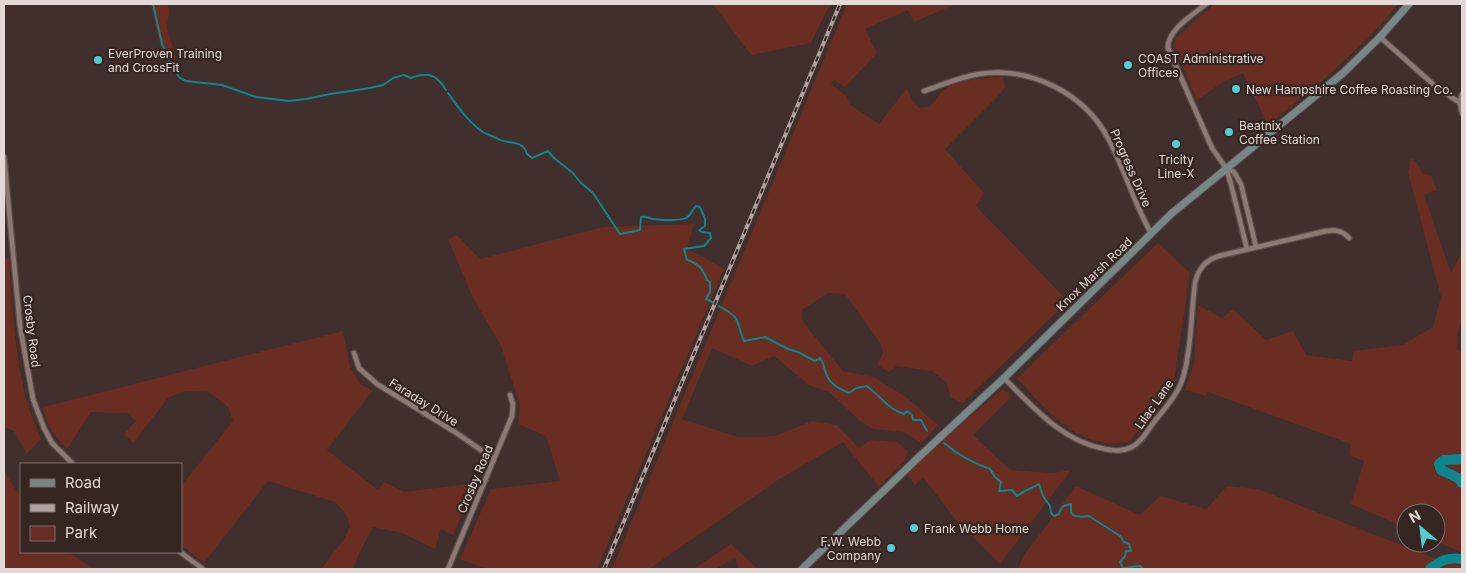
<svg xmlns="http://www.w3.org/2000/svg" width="1466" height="573" font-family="Inter,sans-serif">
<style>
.green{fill:#692d22}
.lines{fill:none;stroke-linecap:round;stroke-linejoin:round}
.stream{stroke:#0d878f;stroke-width:2}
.river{stroke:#0d878f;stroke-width:10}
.street-casing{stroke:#5b4d4a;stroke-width:7}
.secondary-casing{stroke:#5b4d4a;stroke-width:9}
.street{stroke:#8c7974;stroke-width:4.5}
.secondary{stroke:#768786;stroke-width:7}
.rail-casing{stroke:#aea19e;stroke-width:4}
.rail{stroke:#352622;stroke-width:2;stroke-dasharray:5.5;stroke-linecap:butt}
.poi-dot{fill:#52ccd5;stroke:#352622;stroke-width:2}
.labels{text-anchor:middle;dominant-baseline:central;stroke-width:4.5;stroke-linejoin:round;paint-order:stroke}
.poi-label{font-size:12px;fill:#e3d8d5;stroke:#352622;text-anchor:start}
.street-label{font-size:12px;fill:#e3d8d5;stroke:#352622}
</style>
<rect width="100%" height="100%" fill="#402f2c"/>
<path class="green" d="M151,4h16l2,6 -2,18 9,30 -10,4 -9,-29z
M713,4h117l-19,39 -60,12z
M847,4h109l-42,18 -6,-12 -43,19 12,24 -32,34 -11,-7 -3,4 16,13 2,7 30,20 28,-36 5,12 7,8 11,-1c4,-5 9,-14 15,-18 14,-10 41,-11 58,-12l2,10 -5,7 -55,55 39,44 -8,13 92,95 -105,102 -13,-6 -3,-14 -15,-12 -35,-5 -8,6 -12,-7 6,-12 -3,-10 -35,-49 -17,-1 -26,17 1,12 40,49 31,6 32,20 32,28 -17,18 -17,-11 -31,-3 -13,-8 -31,-29 -20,-7 -35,-29 -22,10 -40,-18 -30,71 56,18 37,-1 37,-15 25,4 22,23 11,-8 27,2 11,9 -3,9 -26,27 -36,-45 -65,38 -129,89h-37z
M1232,4h166l-26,31 -51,47 -53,43 -25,-52 -20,9 -26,18 -23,-54 2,-8 37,-33z
M1411,157l8,9 3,7 10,3 5,14 -13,5 27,78 11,-21v65l-4,15 -1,17 5,4v200l-26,-12v-28h-30v15l-55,-24 13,-43 -15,-6 2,-11 -143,-52 -2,4 -21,-6 9,-26 4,-59 24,13 11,-9 33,31 27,-9 13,24 46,6 1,-10 49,-6 31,-18 8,-30 -33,-125z
M694,224l-7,24 37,21 -127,300h-109l-28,-10 31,-70 69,-8 -14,-45 -28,-12 2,-18 -19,-60 -28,-48 -25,-59 9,-4 23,24 123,-32z
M1158,243l32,30 -16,109 -24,35 -21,25c-7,0 -16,2 -23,1 -36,-4 -66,-39 -89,-65z
M9,258c3,49 6,101 19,148 4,11 9,22 13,33l-14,15 -13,-23 -10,-4v-167z
M343,331l7,36 11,18 12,5 -46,60 51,40 6,-8 20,10 72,-9 -23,52 -12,-6 -6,20 -33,-16 -29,-6 -15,29 -5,13h-32l23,-30 6,-13 -4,-12 -11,-12 -67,-21 -64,82 -23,-18v-59l52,-65 -5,-14 -19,-15 -24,-1 -17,7 -35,45 -9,-9 12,-13 -8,-8 -37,-1 -24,37c-13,-13 -21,-24 -24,-42z
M1003,389l9,7 -39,39 37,35 43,3 18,-3 -71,94 -45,-45 -32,-42 -8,8 -8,-11 59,-54z
M4,471l17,27v54h47l27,17h-91z
M1076,486l64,29 20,-19 46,13 21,-23 31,3 181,71 23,5v4h-444l6,-14z
M731,544l27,25h-19l-4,-12 -19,12h-23z"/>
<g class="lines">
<path class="stream" d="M153,4l9,40 9,22 9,12 6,3 36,4 34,12 33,4 17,-2 24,-5 40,-6 13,-3 10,-7 11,-3 7,3c17,-7 26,-3 35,12
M448,93c10,14 21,30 35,39 5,3 10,4 15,7 10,6 25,0 29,15l5,4 16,-7 6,7 19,15 8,10 12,10 27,41 20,-4 1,-13c5,-1 7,1 12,2 6,1 28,2 33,-1 5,-2 6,-9 10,-12l4,1 5,12v7l-6,4 3,2 8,1 1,5 -7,8 -20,3 3,11c11,3 16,9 20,20l3,2v10l-4,7 6,3
M719,306c23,13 16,13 25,35l21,-4 23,12 10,3 17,9 5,-3c3,4 4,7 5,12 3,13 12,18 24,23l7,-5 11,-2c13,10 21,23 37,28l3,-3 5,4 1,5h8l6,11
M944,443c14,12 29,20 46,26l5,8 6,5 -2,9 13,-1 5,6c9,-7 14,-7 22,-12l4,12 7,10 1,7 3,3 5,-2c2,-7 4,-9 12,-10v9c4,5 12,4 18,3l31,20 4,6 5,2 2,7h-5l-1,5 -5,6 3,6 17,-2 3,3"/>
<path class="river" d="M1462,459l-18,1 -5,4 2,6 17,8 4,5
M1430,569c11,-9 18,-12 32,-10"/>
<defs>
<path id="street" d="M1206,4c-12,10 -39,26 -38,44l44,100 14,20 5,16 16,65
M1380,37l54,48 26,18
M924,91c18,-6 36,-14 55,-17 51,-8 106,19 130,66 16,30 25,63 42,93
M1460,103l2,10
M1460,103l2,-9
M4,157l16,169 13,73 11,29 8,15 21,21
M1226,168l8,4 7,12 15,63
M354,353l5,15 18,16 78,48 39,27
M1004,378c29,29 59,64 101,71 9,2 19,2 27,-2 9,-4 16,-17 22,-25 12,-15 26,-30 30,-48 8,-30 7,-61 11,-91 3,-14 10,-23 24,-27l107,-25c10,-1 16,-1 23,7
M180,552l23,17
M448,569l64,-153 1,-12 -3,-9"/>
<path id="secondary" d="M802,569l118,-113 84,-78 167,-164 171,-140 38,-37 29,-33"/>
</defs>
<use href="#street" class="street-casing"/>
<use href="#secondary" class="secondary-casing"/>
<use href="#street" class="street"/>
<use href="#secondary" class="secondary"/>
<defs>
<path id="rail" d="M604,569l236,-565"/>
</defs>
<use href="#rail" class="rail-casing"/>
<use href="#rail" class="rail"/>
</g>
<g class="poi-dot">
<circle cx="98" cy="60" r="5"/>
<circle cx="1128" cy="65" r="5"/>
<circle cx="1236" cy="89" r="5"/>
<circle cx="1229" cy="132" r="5"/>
<circle cx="1176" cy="144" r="5"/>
<circle cx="914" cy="528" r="5"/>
<circle cx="891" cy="548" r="5"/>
</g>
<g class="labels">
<g class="poi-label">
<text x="108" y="53">EverProven Training<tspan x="108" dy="14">and CrossFit</tspan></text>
<text x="1138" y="58">COAST Administrative<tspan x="1138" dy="14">Offices</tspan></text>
<text x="1246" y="89">New Hampshire Coffee Roasting Co.</text>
<text x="1239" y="125">Beatnix<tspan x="1239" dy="14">Coffee Station</tspan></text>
<text x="1176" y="159" text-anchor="middle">Tricity<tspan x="1176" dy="14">Line-X</tspan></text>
<text x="924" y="528">Frank Webb Home</text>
<text x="881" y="541" text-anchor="end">F.W. Webb<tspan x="881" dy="14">Company</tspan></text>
</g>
<g class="street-label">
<text transform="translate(1131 168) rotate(66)">Progress Drive</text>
<text transform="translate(1094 274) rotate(-44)">Knox Marsh Road</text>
<text transform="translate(32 331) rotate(83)">Crosby Road</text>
<text transform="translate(424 402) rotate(32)">Faraday Drive</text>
<text transform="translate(1154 404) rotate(-55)">Lilac Lane</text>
<text transform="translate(475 479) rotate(-67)">Crosby Road</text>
</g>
</g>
<rect width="1466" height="573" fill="none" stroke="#e3d8d5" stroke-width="10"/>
<rect x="20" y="463" width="162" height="90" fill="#352622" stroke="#7b6d6a"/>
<rect x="30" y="479" width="25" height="8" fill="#768786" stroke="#7b6d6a"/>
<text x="65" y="488" font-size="15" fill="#e3d8d5">Road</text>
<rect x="30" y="504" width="25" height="8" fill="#aea19e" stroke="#7b6d6a"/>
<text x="65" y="513" font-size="15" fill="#e3d8d5">Railway</text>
<rect x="30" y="526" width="25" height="15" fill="#692d22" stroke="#7b6d6a"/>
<text x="65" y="538" font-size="15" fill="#e3d8d5">Park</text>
<g transform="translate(1421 528) rotate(332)"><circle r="24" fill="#352622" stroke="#7b6d6a"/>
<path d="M0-4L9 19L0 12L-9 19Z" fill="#52ccd5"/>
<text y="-8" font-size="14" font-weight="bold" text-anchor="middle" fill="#e3d8d5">N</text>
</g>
</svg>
